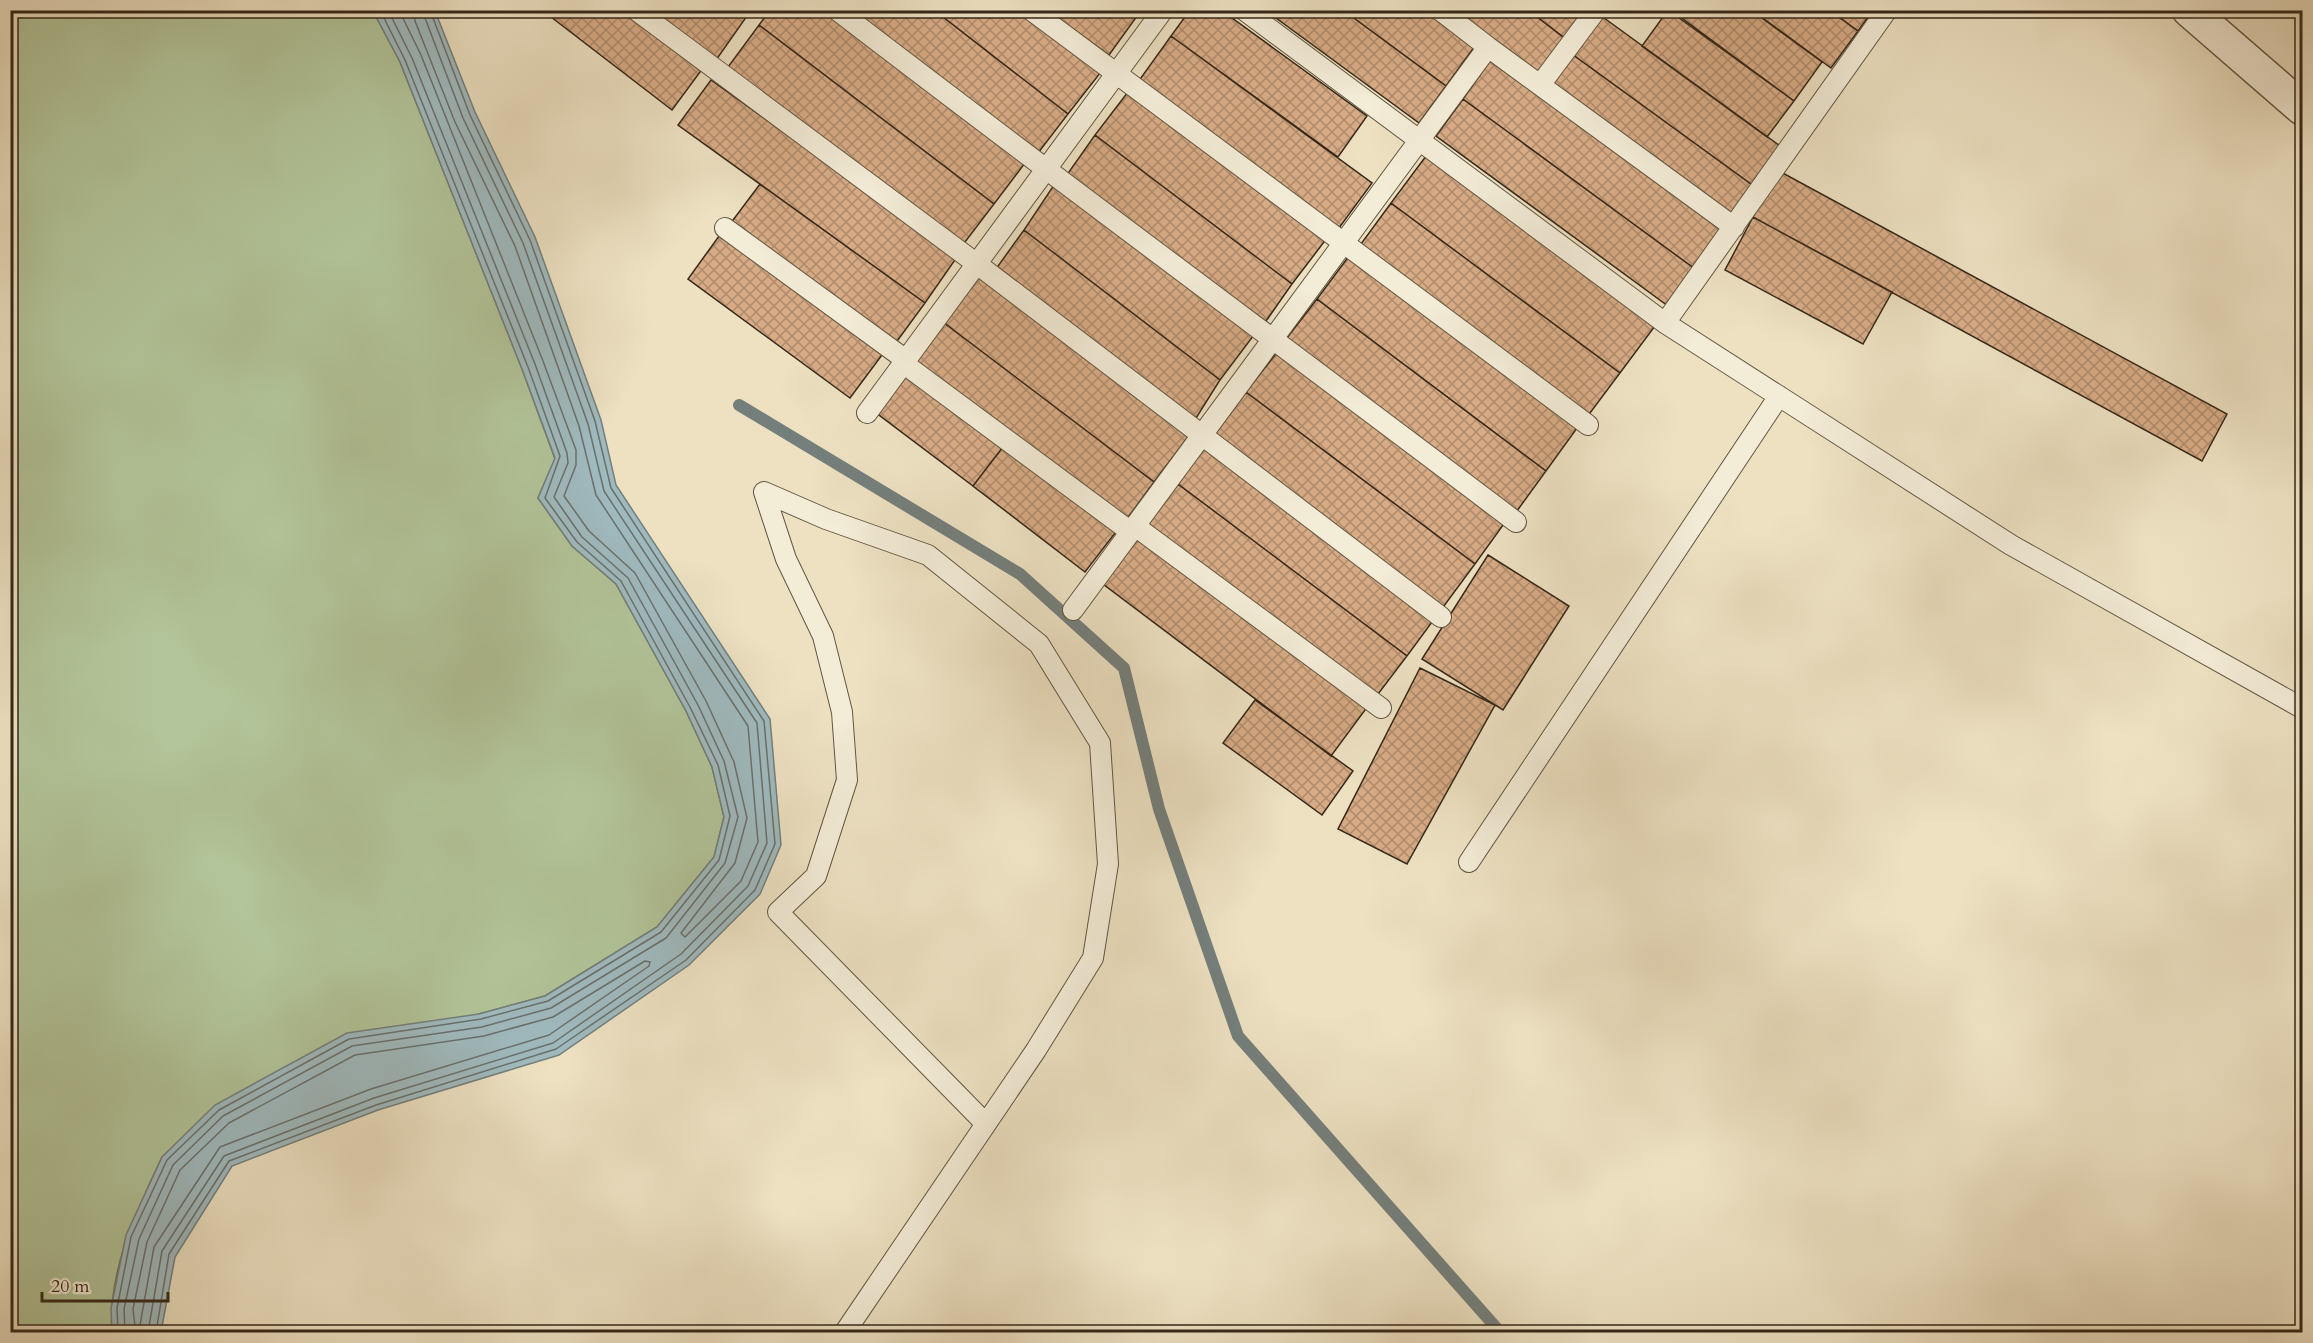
<svg xmlns="http://www.w3.org/2000/svg" width="2313" height="1343" viewBox="0 0 2313 1343" font-family="Cardo,serif">
<style>
.grass{fill:#b2c499;stroke:#737658;stroke-width:1.5}
.water{fill:#9fbabf;stroke:#747f7c;stroke-width:1.5}
.lines{fill:none;stroke-linecap:round;stroke-linejoin:round}
.shore{stroke:#6a706c;stroke-width:1.5}
.stream{stroke:#747f7c;stroke-width:12}
.building{fill:url(#building-cross-hatch);stroke:#342718;stroke-width:1.5}
.lane-casing{stroke:#625642;stroke-width:22}
.street-casing{stroke:#625642;stroke-width:36}
.lane{stroke:#f3ecd7;stroke-width:20}
.street{stroke:#f3ecd7;stroke-width:33}
</style>
<defs>
<pattern id="building-cross-hatch" width="8" height="8" patternUnits="userSpaceOnUse" patternTransform="scale(1.5)"><rect width="8" height="8" fill="#d7ab85"/><path d="M0 0l8 8M0 8l8-8" fill="none" stroke="#af8b6c"/></pattern>
</defs>
<rect width="100%" height="100%" fill="#ede1c2"/>
<filter id="stains"><feTurbulence type="fractalNoise" baseFrequency=".00333" numOctaves="4"/><feColorMatrix values="0 0 0 0 .2 0 0 0 0 .09 0 0 0 0 .02 0 0 0 .5 -.17"/></filter>
<radialGradient id="worn" r=".72"><stop offset=".6" stop-color="#630" stop-opacity="0"/><stop offset="1" stop-color="#630" stop-opacity=".3"/></radialGradient>
<path class="grass" d="M10,11H373L400,62L522,369L555,459L538,498L572,546L616,584L686,711L712,767L724,817L714,857L657,927L545,996L479,1014L162,1157C136,1213 108,1269 112,1332H11Z"/>
<path class="water" d="M373,11H435L475,112L535,237L601,420L616,485L770,719L781,845L760,894L689,965L559,1055L378,1110L232,1166L175,1257L161,1332H112L111,1308L126,1235L162,1157L215,1105L347,1033L479,1014L545,996L657,927L714,857L724,817L712,767L686,711L616,584L572,546L538,498L555,458L522,369L400,62Z"/>
<g class="lines">
<path class="shore" d="M399,10L421,55L543,361L576,450V465L564,496L589,531L635,573L706,701L734,762L747,818L735,863L681,933L685,937L741,881L758,842L748,726L596,495L579,426L515,246L455,122L415,21L413,10
M645,961L650,962L649,966L549,1035L371,1089L220,1147L154,1247L140,1325L135,1326L133,1309L147,1242L180,1170L229,1123L355,1055L484,1036L553,1017Z
M118,1332L117,1308L131,1237L167,1160L219,1110L349,1039L481,1019L548,1001L661,932L719,860L730,816L718,765L691,709L621,581L577,542L545,498L560,456L528,367L405,60L380,10
M125,1332L124,1309L139,1239L173,1165L223,1116L352,1046L482,1027L551,1008L666,938L725,863L738,817L724,761L698,705L628,578L582,537L554,497L568,463L567,453L535,364L412,58L388,10
M148,1332L162,1251L224,1156L374,1098L553,1043L681,954L748,886L767,843L757,723L604,491L588,424L523,243L463,118L422,10
M156,1332L169,1254L229,1161L376,1105L556,1049L686,960L755,890L775,844L764,721L611,488L595,421L530,240L470,115L430,10"/>
<path class="stream" d="M739,405L1020,574L1124,668L1159,809L1238,1036L1500,1332"/>
</g>
<path class="building" d="M542,10H628L703,68L672,110Z
M641,10H740L747,16L714,63Z
M770,10H823L1025,163L994,204L759,25Z
M845,10H934L1068,114L1035,157Z
M934,10H1021L1101,72L1068,114Z
M1047,10H1139L1140,12L1109,55Z
M1190,10H1221L1367,116L1338,157L1171,36Z
M1265,10H1343L1446,86L1419,123Z
M1343,10H1426L1475,46L1446,86Z
M1452,10H1528L1567,40L1539,76Z
M1528,10H1589L1567,40Z
M1668,10L1794,101L1767,137L1642,46Z
M1671,10H1751L1822,62L1794,101Z
M1752,10H1829L1858,31L1831,68Z
M1829,10H1873L1858,31Z
M1600,15L1783,148L1755,187L1572,54Z
M759,25L994,204L962,246L728,67Z
M1171,36L1372,183L1339,228L1138,82Z
M1572,54L1755,187L1730,222L1546,88Z
M1494,55L1727,225L1695,269L1463,99Z
M711,80L957,257L925,303L678,125Z
M1131,88L1327,238L1292,284L1095,135Z
M1463,99L1695,269L1668,306L1436,136Z
M1095,135L1292,284L1264,324L1064,179Z
M1426,156L1655,326L1620,373L1391,203Z
M1779,171L2227,414L2202,461L1753,217Z
M760,184L925,303L895,344L730,224Z
M1054,185L1257,331L1220,380L1024,230Z
M1391,203L1620,373L1587,417L1358,248Z
M1753,217L1892,292L1863,344L1725,270Z
M1024,230L1220,380L1193,423L993,273Z
M722,232L885,351L850,398L688,279Z
M1352,252L1580,424L1546,471L1317,299Z
M980,274L1191,433L1154,482L943,322Z
M1317,299L1546,471L1514,515L1283,343Z
M943,322L1154,482L1124,523L912,366Z
M1278,351L1506,521L1475,564L1246,392Z
M908,369L1006,443L973,486L875,412Z
M1246,392L1475,564L1441,610L1213,437Z
M1006,443L1119,528L1085,572L973,486Z
M1207,443L1435,618L1407,656L1178,484Z
M1178,484L1407,656L1375,698L1145,528Z
M1140,536L1368,706L1331,756L1103,584Z
M1488,555L1569,606L1503,710L1422,659Z
M1420,668L1495,705L1407,864L1338,829Z
M1255,700L1353,771L1322,815L1223,743Z"/>
<g class="lines">
<g class="lane-casing">
<path id="lane" d="M636,10L977,264L1441,617
M837,10C1062,183 1290,351 1516,522
M1031,10L1588,425
M1244,10L1665,323L2011,545L2302,708
M1488,47L1734,227
M1540,85L1596,10
M725,228L906,360
M1665,323L1887,10
M903,363L1131,532
M867,413L1163,10
M1135,526L1381,708
M1073,610L1488,47L1440,10
M1469,862L1779,396
M845,1332L1036,1050L1093,958L1108,864L1100,743L1039,644L928,555L826,519L764,492L786,559L823,636L842,712L847,780L816,876L778,912L986,1124"/>
</g>
<g class="street-casing">
<path id="street" d="M2189,10L2302,108"/>
</g>
<use href="#lane" class="lane"/>
<use href="#street" class="street"/>
</g>
<rect width="2313" height="1343" fill="none" stroke="#ede1c2" stroke-width="36"/>
<rect x="12" y="12" width="2289" height="1319" fill="none" stroke="#342718" stroke-width="3"/>
<rect x="18" y="18" width="2277" height="1307" fill="none" stroke="#342718" stroke-width="1.5"/>
<path d="M42 1292v9h126v-9" fill="none" stroke="#342718" stroke-width="3"/>
<text x="51" y="1292" font-size="18" fill="#342718" stroke="#f3ecd7" stroke-width="4.5" paint-order="stroke">20 m</text>
<rect width="100%" height="100%" filter="url(#stains)"/>
<rect width="100%" height="100%" fill="url(#worn)"/>
</svg>
